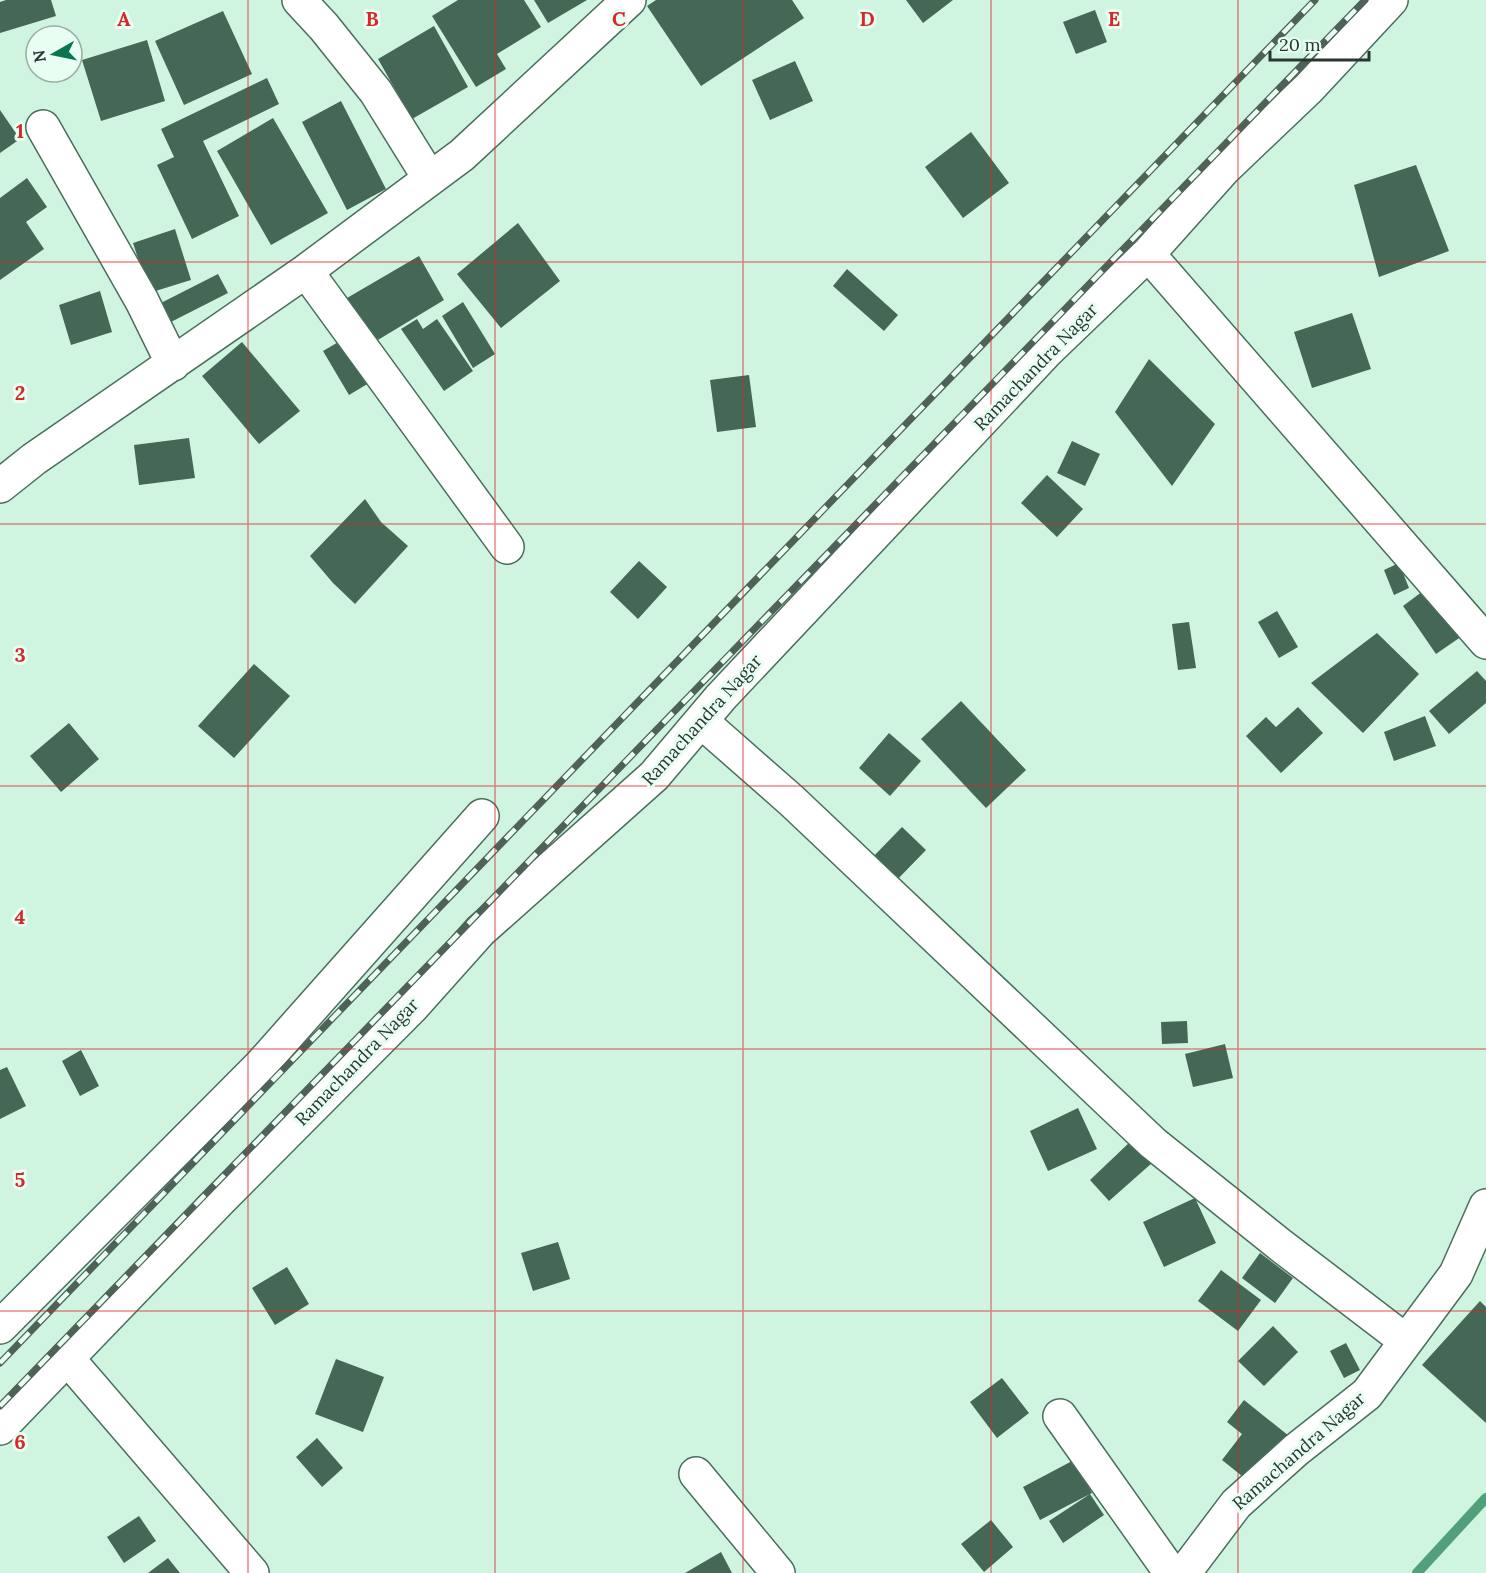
<svg xmlns="http://www.w3.org/2000/svg" width="1486" height="1573" viewBox="0 0 1486 1573" font-family="Lora,serif">
<style>
.lines{fill:none;stroke-linecap:round;stroke-linejoin:round}
.stream{stroke:#51a07b;stroke-width:10}
.building{fill:#456756}
.minor-casing{stroke:#4b6d5c;stroke-width:36}
.minor{stroke:#fff;stroke-width:33}
.rail-casing{stroke:#4f6258;stroke-width:7}
.rail{stroke:#e8fef2;stroke-width:4.5;stroke-dasharray:14;stroke-linecap:butt}
.grid{fill:none;stroke:#d62828;stroke-width:1.5;stroke-opacity:0.55}
.labels{text-anchor:middle;stroke-width:6;stroke-linejoin:round;paint-order:stroke}
.street-label{font-size:18px;fill:#293730;stroke:#e8fef2}
.grid-label{font-size:20px;text-anchor:middle;font-weight:bold;fill:#d62828;stroke:#e8fef2;stroke-width:6;stroke-linejoin:round;paint-order:stroke}
</style>
<rect width="100%" height="100%" fill="#cff5e1"/>
<g class="lines">
<path class="stream" d="M1417,1573L1486,1498"/>
</g>
<path class="building" d="M6,0H51L56,16L0,33V2Z
M458,0H524L541,27L497,54L506,69L476,87L432,16Z
M534,0H587L548,23Z
M656,0H792L804,18L701,86L647,6Z
M906,0H953L923,23Z
M1095,10L1107,42L1076,54L1063,22Z
M223,11L252,74L184,105L155,41Z
M434,26L468,87L412,119L378,59Z
M147,40L165,101L101,121L82,60Z
M795,61L813,101L770,120L752,80Z
M267,78L279,104L203,141L239,216L192,239L157,165L174,157L161,129Z
M341,101L386,189L347,210L302,122Z
M0,110L20,139L0,153Z
M273,118L328,213L271,245L217,151Z
M971,132L1009,183L963,218L925,167Z
M1416,165L1449,251L1379,277L1354,185Z
M27,178L47,207L26,222L44,249L0,280V198Z
M518,223L560,281L501,328L457,274Z
M175,229L191,280L149,293L133,243Z
M419,256L444,300L363,349L379,377L349,395L323,351L364,327L347,298Z
M847,269L898,315L884,331L833,286Z
M218,274L228,293L163,326L153,307Z
M100,291L112,332L71,345L59,305Z
M463,302L495,354L473,368L442,316Z
M1352,313L1371,369L1312,388L1294,332Z
M417,319L423,329L437,319L473,371L444,391L401,329Z
M242,342L300,411L259,444L202,376Z
M1149,359L1215,424L1172,486L1115,412Z
M749,375L756,427L717,432L710,380Z
M189,438L195,478L139,485L134,445Z
M1072,441L1100,454L1085,486L1057,473Z
M1047,475L1083,509L1057,537L1021,503Z
M365,499L381,522L408,546L355,604L333,583L310,556Z
M639,561L667,587L638,619L610,592Z
M1399,563L1409,588L1394,595L1384,570Z
M1431,585L1465,634L1436,654L1403,606Z
M1277,611L1298,647L1279,658L1258,622Z
M1189,622L1196,668L1178,670L1172,624Z
M1377,633L1419,674L1363,733L1311,683Z
M254,664L290,696L234,758L198,726Z
M1477,671L1486,681V703L1449,734L1429,711Z
M961,701L1026,770L986,808L921,739Z
M1298,707L1323,733L1281,773L1246,736L1266,717L1276,727Z
M1425,716L1436,746L1394,761L1384,732Z
M69,723L99,759L61,792L30,756Z
M889,733L921,761L890,796L859,768Z
M902,827L926,850L893,884L870,860Z
M1187,1021L1188,1043L1162,1044L1161,1022Z
M1225,1044L1233,1078L1193,1087L1185,1054Z
M81,1050L99,1086L80,1096L62,1061Z
M7,1067L26,1106L0,1119V1070Z
M1078,1108L1097,1149L1048,1171L1030,1131Z
M1131,1141L1152,1163L1109,1201L1090,1180Z
M1195,1198L1216,1243L1164,1267L1143,1222Z
M558,1242L570,1279L533,1291L521,1253Z
M1260,1253L1293,1278L1275,1303L1242,1278Z
M287,1267L309,1304L275,1325L252,1288Z
M1221,1270L1261,1300L1238,1331L1198,1301Z
M1480,1301L1486,1307V1423L1422,1365Z
M1273,1326L1298,1352L1264,1386L1238,1361Z
M1346,1343L1360,1370L1344,1378L1330,1351Z
M336,1359L384,1377L363,1432L315,1414Z
M1002,1378L1029,1413L997,1438L970,1402Z
M1244,1400L1289,1436L1252,1484L1222,1460L1242,1434L1227,1422Z
M317,1438L343,1468L322,1487L296,1457Z
M1074,1460L1092,1493L1090,1494L1104,1515L1063,1543L1049,1521L1090,1494L1040,1520L1023,1487Z
M139,1516L156,1541L124,1563L107,1537Z
M991,1520L1013,1547L984,1572L961,1544Z
M721,1552L732,1573H685Z
M168,1558L180,1573H148Z"/>
<g class="lines">
<g class="minor-casing">
<path id="minor" d="M299,0L324,27L376,92L430,179
M43,127L142,301L173,364
M1148,254L1486,642
M306,271L507,547
M0,486L34,459L306,271L462,155L629,0
M701,721L792,801L1153,1143L1279,1244L1406,1341
M0,1327L260,1066L482,816
M67,1358L252,1573
M1060,1416L1171,1573
M0,1428L220,1200L413,1006L480,931L654,776L721,697L1048,350L1148,254L1224,169L1309,88L1391,0
M696,1474L778,1573
M1184,1573L1236,1504L1296,1450L1367,1394L1456,1274L1486,1206"/>
</g>
<use href="#minor" class="minor"/>
<g class="rail-casing">
<path id="rail" d="M0,1363L1315,0
M0,1406L1365,0"/>
</g>
<use href="#rail" class="rail"/>
</g>
<path class="grid" d="M248,0V1573M495,0V1573M743,0V1573M991,0V1573M1238,0V1573M0,262H1486M0,524H1486M0,786H1486M0,1049H1486M0,1311H1486"/>
<g class="labels">
<g class="street-label">
<text transform="translate(1036 367) rotate(-46)" y="6">Ramachandra Nagar</text>
<text transform="translate(702 720) rotate(-48)" y="6">Ramachandra Nagar</text>
<text transform="translate(357 1062) rotate(-46)" y="6">Ramachandra Nagar</text>
<text transform="translate(1299 1451) rotate(-41)" y="6">Ramachandra Nagar</text>
</g>
</g>
<g class="grid-label">
<text x="124" y="26">A</text>
<text x="372" y="26">B</text>
<text x="619" y="26">C</text>
<text x="867" y="26">D</text>
<text x="1114" y="26">E</text>
<text x="20" y="138">1</text>
<text x="20" y="400">2</text>
<text x="20" y="662">3</text>
<text x="20" y="924">4</text>
<text x="20" y="1187">5</text>
<text x="20" y="1449">6</text>
</g>
<g transform="translate(54 54) rotate(261)"><circle r="28" fill="#e8fef2" stroke="#9caea4" stroke-width="1.5"/>
<path d="M0-4.5L10 22L0 15L-10 22Z" fill="#097650"/>
<text y="-9" font-size="16" font-weight="bold" text-anchor="middle" fill="#293730">N</text>
</g>
<path d="M1270 51v9h99v-9" fill="none" stroke="#293730" stroke-width="3"/>
<text x="1279" y="51" font-size="18" fill="#293730" stroke="#e8fef2" stroke-width="4.5" paint-order="stroke">20 m</text>
</svg>
